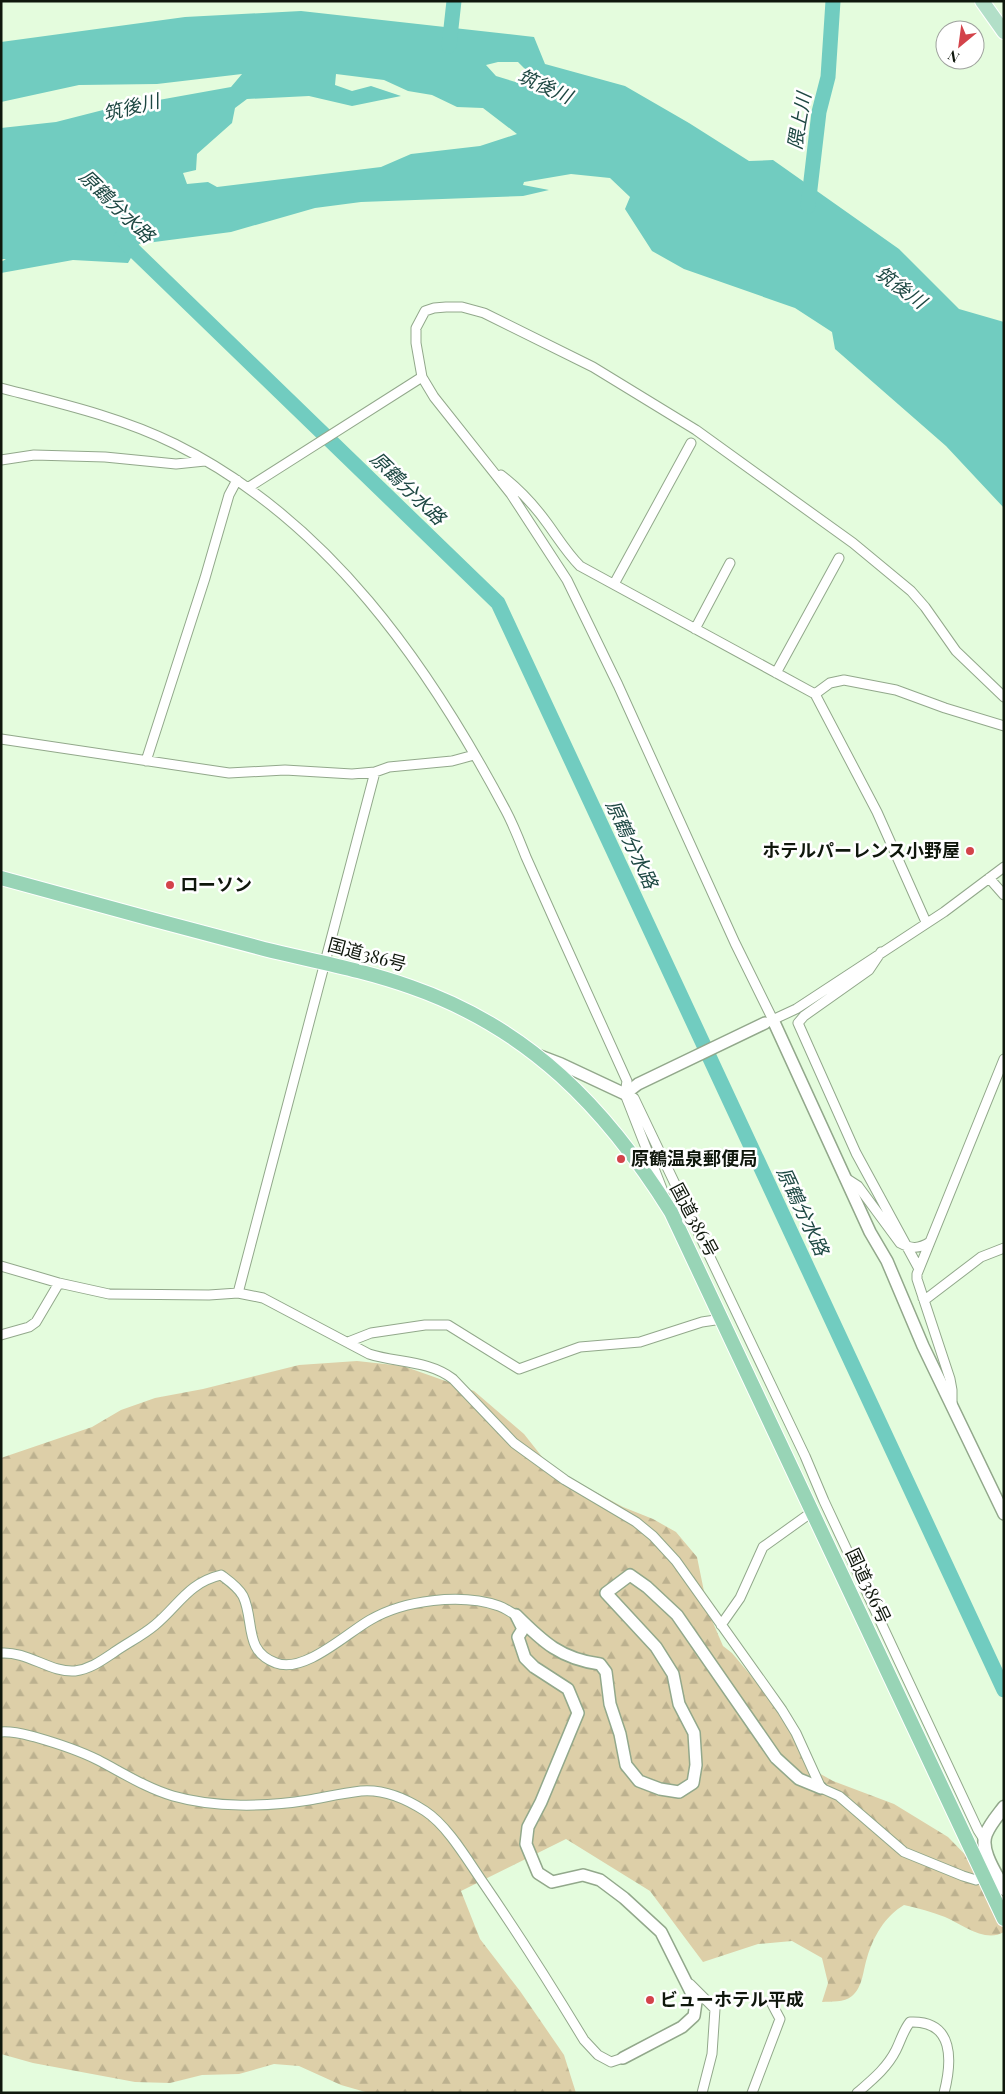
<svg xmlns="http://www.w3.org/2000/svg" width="1005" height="2094" viewBox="0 0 1005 2094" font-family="'Playfair Display','Noto Sans JP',serif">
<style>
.forest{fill:url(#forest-firs)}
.water{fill:#71ccc0;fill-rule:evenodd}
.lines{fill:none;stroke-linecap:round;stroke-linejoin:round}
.river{stroke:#71ccc0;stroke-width:15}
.minor-casing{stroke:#92a88b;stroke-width:11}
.tertiary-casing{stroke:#92a88b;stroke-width:14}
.secondary-casing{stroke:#92a88b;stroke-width:15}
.primary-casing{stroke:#fff;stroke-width:16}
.trunk-casing{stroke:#fff;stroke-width:16}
.minor{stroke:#fff;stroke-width:9}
.tertiary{stroke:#fff;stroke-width:11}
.secondary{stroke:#fff;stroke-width:12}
.primary{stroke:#b2dfc8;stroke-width:14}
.trunk{stroke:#98d4b6;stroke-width:14}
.poi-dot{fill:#d3434a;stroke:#fff;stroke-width:2}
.labels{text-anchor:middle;stroke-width:5;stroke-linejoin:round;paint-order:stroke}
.poi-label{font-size:18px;font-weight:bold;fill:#0f170c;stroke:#fff;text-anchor:start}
.street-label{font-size:18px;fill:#0f170c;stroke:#fff}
.water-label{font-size:19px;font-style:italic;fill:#1e4843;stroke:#fff}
</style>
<defs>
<pattern id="forest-firs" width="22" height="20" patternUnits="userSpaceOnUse" patternTransform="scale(1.25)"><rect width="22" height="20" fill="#ddcfa8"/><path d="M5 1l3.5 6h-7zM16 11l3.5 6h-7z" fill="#bcb18f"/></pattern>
</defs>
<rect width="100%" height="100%" fill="#e4fcdd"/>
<path class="forest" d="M357,1361L403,1366L474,1391L524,1434L543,1458L566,1476L623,1507L653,1519L676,1532L697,1557L708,1611L723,1646L732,1653L763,1690L817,1772L833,1781L894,1804L948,1837L981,1871L1004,1910V1932C985,1943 963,1925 945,1917C932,1912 918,1908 904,1905C885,1916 873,1937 867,1958C863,1970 863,1987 852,1996C844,2003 831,2001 822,2002L828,1983L822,1958L792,1941L758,1944L703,1962L650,1891L566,1839L461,1891L480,1939L520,1991L564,2055L576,2093H369L341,2085L299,2066L274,2064L239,2074L202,2075L170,2083L135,2082L33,2063L1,2054V1458L92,1427L121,1410L155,1398L203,1389L299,1365Z"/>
<path class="water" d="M301,11L534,37L545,64L625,86L689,123L749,161L773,160L899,249L959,309L1004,322V508L946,446L835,349L832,332L795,308L684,269L652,251L625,209L630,197L610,178L571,174L524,182L523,185L549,190L523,196L361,202L315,208L231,232L139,244L128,263L73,260L1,273V262L6,259H1V128L56,122L103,110L231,87L242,74L157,84L79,85L1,102V42L185,17ZM498,62H518L524,68L543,80L542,90L496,76L486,65ZM336,74L384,80L408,91L432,95L457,107L483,108L517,134L480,146L411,154L381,167L217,187L208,182L187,184L183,173L196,170L197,154L232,123L235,108L247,99L309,96L352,106L401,96L371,86L352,91L335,85Z"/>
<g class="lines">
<path class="river" d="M449,46L454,1
M808,206L819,112L828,77L833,1
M121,238L498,603L1004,1690"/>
<g class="minor-casing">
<path id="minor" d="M1,388C59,403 121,417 175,444C328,520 428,664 506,811C514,826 520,842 526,857C536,879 546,902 556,924C580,977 604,1029 627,1081L625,1094L664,1194
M1,460L34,455L105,457L176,464L205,461
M501,475C519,489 534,505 547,523C558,538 567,553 580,566L815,694L877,812L926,922
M249,487L422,377
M614,584L691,443
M695,629L730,563
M776,673L839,558
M815,694L830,683L844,680L896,690L945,708L1004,726
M1,739L229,773L285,770L352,774L375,772L389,767L452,761L474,755
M146,761L205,578L229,495L237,480
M989,878L1004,895
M881,952L869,970L804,1016L798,1023L856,1153L918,1267
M773,1020L735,943L618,685L567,580L511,494L434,397L422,377L416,343V328L425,311L434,308L446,307H462L484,313L593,367L696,430L853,543L911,591L925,607L956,651L1004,697
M768,1022L796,1009L944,912L1004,867
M625,1094L634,1098L805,1456L824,1501L978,1830L985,1841
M844,1177L858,1186L900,1243C911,1249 919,1249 930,1242
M1,1266L59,1283L109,1294L209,1295L238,1293L263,1298L369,1354C397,1363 428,1360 453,1379L514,1443L565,1480L636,1522L653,1536L676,1561L782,1710L796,1733L821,1788L839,1796L904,1852L963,1876L976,1880L985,1877
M238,1293L375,772
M923,1298L926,1299L981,1257L1004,1248
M1,1335L29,1327L36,1322L59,1283
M348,1342L371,1333L425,1325H448L519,1369L580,1347L640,1342L702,1322L722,1319
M952,1403V1390L950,1379L917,1279V1274L1004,1059
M721,1625L740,1598L763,1547L812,1512
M1,1653C27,1651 51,1673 75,1671C90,1669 101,1661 113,1653C127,1643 142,1636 155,1625C179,1605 188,1583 221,1575C229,1581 238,1587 243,1596C255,1621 243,1651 276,1663C304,1674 347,1633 370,1620C404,1600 461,1593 499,1606C505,1608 510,1612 516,1615
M1,1732C13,1731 23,1734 35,1737C56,1743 78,1750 98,1760C123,1773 146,1788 173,1796C215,1808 266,1807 309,1800C326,1797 343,1793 361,1791C384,1789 405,1798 425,1811C448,1826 468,1861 484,1884C519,1935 552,1987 584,2040L598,2055L611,2062L623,2058
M690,1984L715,2009L712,2054L702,2093
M752,2093L780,2019L772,2004
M857,2093C872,2080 887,2068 896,2050C901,2040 903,2031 910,2022C955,2020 952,2062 944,2093"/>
</g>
<g class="tertiary-casing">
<path id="tertiary" d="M773,1020L870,1232L887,1261L923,1346L1004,1514
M540,1056L561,1064L625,1094L638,1084L765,1023
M623,2058L682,2027L694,2016L696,2002L661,1932L624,1898L600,1880L583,1875L552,1882L538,1873L526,1844L528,1827L541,1802L578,1713L568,1689L534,1667L525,1658L518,1637L523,1629L516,1615C543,1642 561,1659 600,1664L606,1672L610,1704L620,1734L626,1765L639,1781L660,1789L679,1792L693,1783L696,1765L694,1733L679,1704L673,1674L656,1647L606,1593L630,1575L647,1587L677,1615L776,1758L799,1779L821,1788"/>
</g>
<g class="secondary-casing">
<path id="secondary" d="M1004,1807C998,1815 990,1824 986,1834C979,1850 997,1875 1004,1889"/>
</g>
<g class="primary-casing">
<path id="primary" d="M982,1L1004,32"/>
</g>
<g class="trunk-casing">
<path id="trunk" d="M1,878C89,902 176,926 264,949C313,961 364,970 411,987C529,1028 606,1108 671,1212L1004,1919"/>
</g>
<use href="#minor" class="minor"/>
<use href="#tertiary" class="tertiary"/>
<use href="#secondary" class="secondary"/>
<use href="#primary" class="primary"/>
<use href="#trunk" class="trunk"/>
</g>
<g class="poi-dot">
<circle cx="970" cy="851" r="5"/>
<circle cx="170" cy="885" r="5"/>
<circle cx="621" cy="1159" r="5"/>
<circle cx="650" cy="2000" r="5"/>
</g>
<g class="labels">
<g class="poi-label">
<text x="960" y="857" text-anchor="end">ホテルパーレンス小野屋</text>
<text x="180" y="891">ローソン</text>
<text x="631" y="1165">原鶴温泉郵便局</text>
<text x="660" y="2006">ビューホテル平成</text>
</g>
<g class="street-label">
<text transform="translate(367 955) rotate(15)" y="6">国道386号</text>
<text transform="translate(694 1220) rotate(62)" y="6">国道386号</text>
<text transform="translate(868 1586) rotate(65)" y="6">国道386号</text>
</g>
<g class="water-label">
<text transform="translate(545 86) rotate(24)" y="7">筑後川</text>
<text transform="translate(131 107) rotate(-14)" y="7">筑後川</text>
<text transform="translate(799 121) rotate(-80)" y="7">隈上川</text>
<text transform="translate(117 206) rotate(44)" y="7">原鶴分水路</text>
<text transform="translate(901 287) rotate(36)" y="7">筑後川</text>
<text transform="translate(408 488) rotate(44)" y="7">原鶴分水路</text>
<text transform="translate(632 844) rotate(65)" y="7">原鶴分水路</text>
<text transform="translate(803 1211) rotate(65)" y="7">原鶴分水路</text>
</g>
</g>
<rect width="1005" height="2094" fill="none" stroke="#0f170c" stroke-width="5"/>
<g transform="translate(960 45) rotate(209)"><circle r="24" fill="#ffffff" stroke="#9fa29e"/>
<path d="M0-4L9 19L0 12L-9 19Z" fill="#d3434a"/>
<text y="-8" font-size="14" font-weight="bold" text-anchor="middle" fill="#0f170c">N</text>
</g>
</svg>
